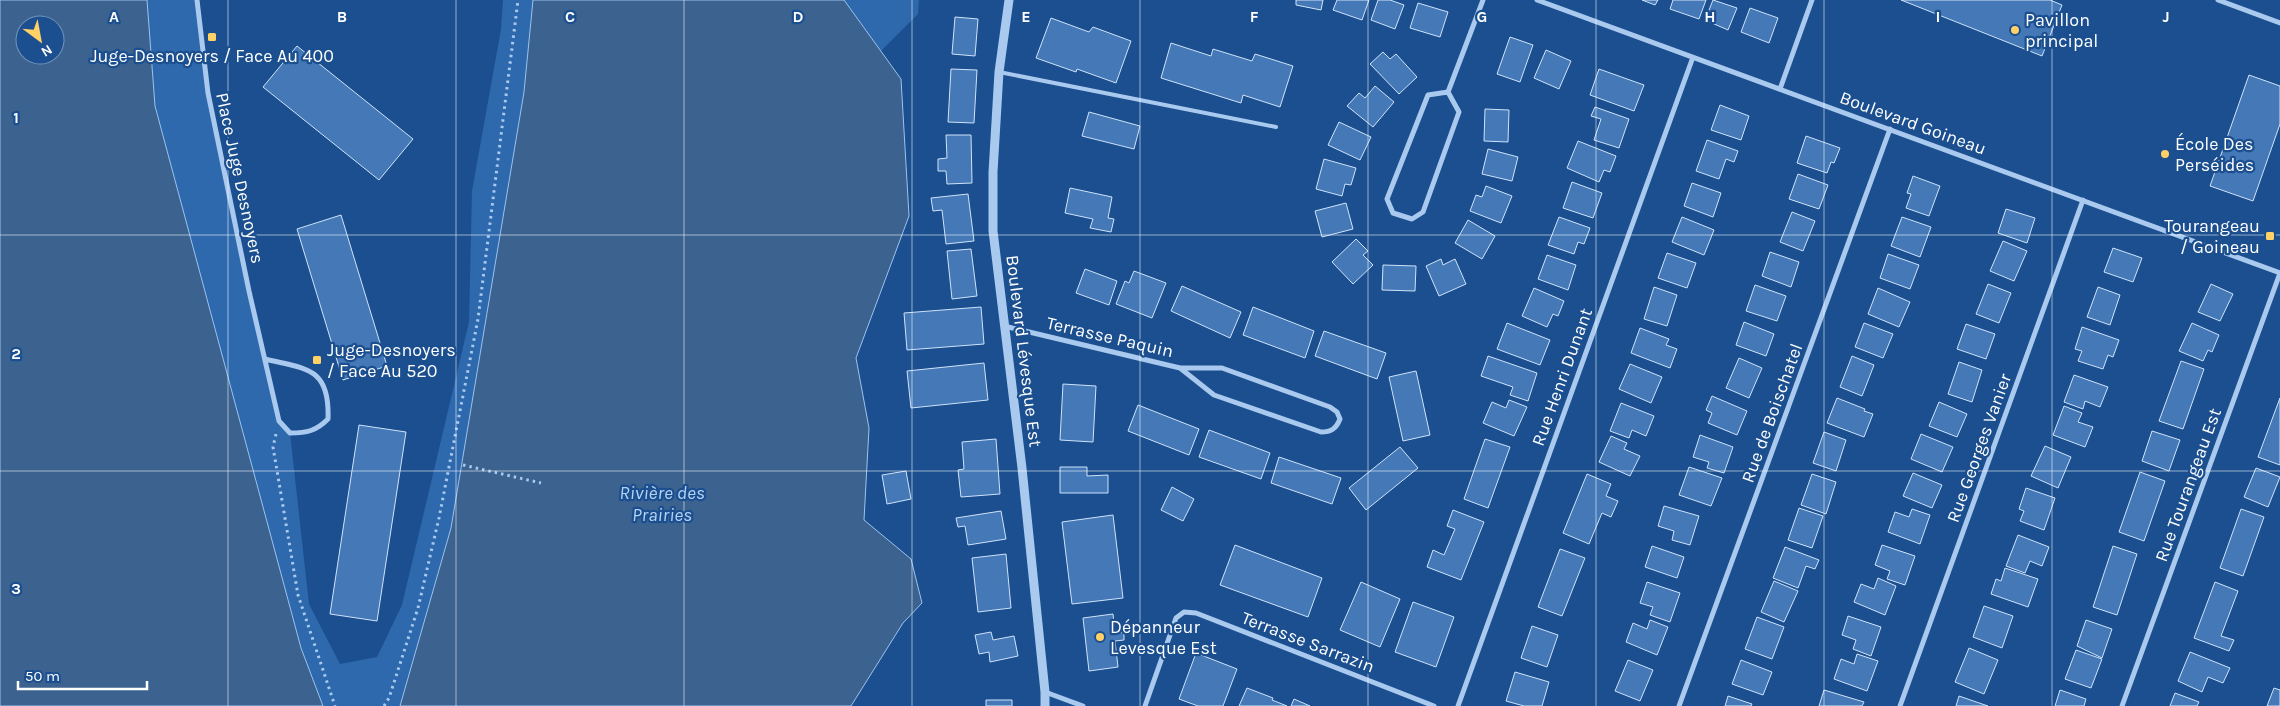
<svg xmlns="http://www.w3.org/2000/svg" width="2280" height="706" viewBox="0 0 2280 706" font-family="Karla,sans-serif">
<style>
.green{fill:#2e69ad}
.water{fill:#3c6290;stroke:#9cc4f0;fill-rule:evenodd}
.building{fill:#4478b7;stroke:#cfe3fa}
.lines{fill:none;stroke-linecap:round;stroke-linejoin:round}
.path{stroke:#a9c9ee;stroke-width:3;stroke-dasharray:2.5 4;stroke-linecap:butt}
.service{stroke:#a9c9ee;stroke-width:4}
.minor{stroke:#a9c9ee;stroke-width:5}
.tertiary{stroke:#a9c9ee;stroke-width:9}
.grid{fill:none;stroke:#fff;stroke-width:1;stroke-opacity:0.55}
.poi-dot{fill:#ffd166;stroke:#1b4f8f;stroke-width:2}
.labels{text-anchor:middle;stroke-width:4.5;stroke-linejoin:round;paint-order:stroke}
.poi-label{font-size:18px;fill:#fff;stroke:#1b4f8f;text-anchor:start}
.street-label{font-size:18px;fill:#fff;stroke:#1b4f8f}
.water-label{font-size:19px;font-style:italic;fill:#b5d3f5;stroke:#1b4f8f}
.grid-label{font-size:16px;text-anchor:middle;font-weight:bold;fill:#fff;stroke:#1b4f8f;stroke-width:4.5;stroke-linejoin:round;paint-order:stroke}
</style>
<rect width="100%" height="100%" fill="#1b4f8f"/>
<path class="green" d="M147,0H197L208,93L279,421L290,433L309,604L340,664L377,657L402,605L469,322L472,191L501,29L503,0H533L524,92L451,528L400,706H323L301,648L155,106Z
M844,0H919L918,14L881,51Z"/>
<path class="water" d="M0,0H147L155,106L301,648L323,706H0ZM25,25H55V55H25Z
M533,0H844L901,79L909,216L856,358L869,428L864,520L911,559L922,603L903,623L851,706H400L451,528L524,92Z"/>
<path class="building" d="M1296,0H1323L1321,10L1296,5Z
M1337,0H1369L1362,20L1333,10Z
M1378,0H1390L1404,5L1395,29L1371,20Z
M1642,0H1658L1655,5Z
M1673,0H1706L1699,19L1670,9Z
M1713,0L1737,8L1728,30L1705,20Z
M1901,0H2050L2062,5L2042,56Z
M1418,3L1448,12L1440,37L1410,28Z
M1750,8L1778,18L1769,43L1741,32Z
M955,17L978,19L975,56L952,54Z
M1051,18L1089,32L1093,27L1131,41L1116,83L1077,69L1076,72L1036,58Z
M1510,37L1533,45L1520,82L1497,74Z
M1171,43L1211,56L1213,49L1252,61L1255,54L1293,66L1280,107L1243,95L1241,103L1161,78Z
M297,46L413,139L379,180L263,87Z
M1546,50L1571,61L1559,89L1534,78Z
M1383,52L1390,59L1396,54L1417,77L1399,94L1370,64Z
M951,69L977,70L974,123L948,122Z
M1599,69L1644,85L1634,111L1590,95Z
M2249,75L2280,86V124L2253,201L2210,186Z
M1375,86L1394,102L1373,127L1347,106L1359,93L1365,98Z
M1720,105L1749,116L1741,140L1711,130Z
M1595,107L1629,119L1619,148L1594,140L1601,119L1591,116Z
M1485,109L1509,110L1508,142L1484,141Z
M1089,112L1140,126L1134,149L1082,136Z
M1339,122L1371,137L1360,160L1328,145Z
M946,135H971L972,183L947,184L946,171H938V159L947,158Z
M1806,136L1840,148L1834,163L1831,162L1827,173L1797,163Z
M1707,140L1738,151L1734,162L1726,159L1719,179L1696,171Z
M1578,141L1616,156L1610,172L1604,170L1599,182L1567,168Z
M1488,149L1518,157L1512,181L1482,174Z
M1324,159L1356,168L1351,185L1345,184L1342,196L1316,189Z
M1798,174L1828,185L1819,209L1789,199Z
M1913,176L1940,186L1929,216L1906,208L1911,194L1907,193Z
M1572,182L1602,193L1593,218L1563,208Z
M1692,183L1721,193L1713,217L1684,206Z
M1486,186L1512,196L1501,223L1470,211L1476,195L1482,197Z
M1070,188L1112,197L1108,218L1114,219L1111,232L1090,228L1093,219L1065,213Z
M968,194L974,241L946,244L942,210L933,211L931,198Z
M1346,203L1353,229L1322,237L1315,211Z
M2006,209L2035,218L2027,243L1998,233Z
M1792,212L1815,221L1803,251L1780,242Z
M341,215L387,366L343,380L297,229Z
M1559,217L1590,228L1584,244L1578,242L1574,254L1548,245Z
M1682,217L1714,230L1704,255L1672,242Z
M1902,217L1931,227L1920,257L1891,246Z
M1468,220L1495,236L1482,259L1455,243Z
M1356,239L1368,251L1363,255L1373,265L1353,284L1332,262Z
M2003,241L2027,251L2014,281L1990,271Z
M2113,248L2142,258L2133,282L2104,272Z
M971,249L977,296L952,299L947,251Z
M1770,252L1799,262L1791,287L1762,276Z
M1667,253L1696,263L1687,288L1658,278Z
M1888,254L1919,265L1910,289L1880,278Z
M1547,255L1576,265L1568,290L1538,279Z
M1441,259L1443,265L1455,259L1466,284L1439,296L1426,266Z
M1383,265L1416,266L1415,291L1382,290Z
M1085,269L1117,281L1109,305L1076,293Z
M1134,271L1166,283L1152,318L1116,304L1125,281L1129,283Z
M1988,284L2011,293L1999,323L1976,314Z
M2211,284L2233,294L2220,321L2198,312Z
M1755,285L1786,296L1777,321L1746,311Z
M1182,286L1241,312L1230,338L1171,311Z
M1654,287L1677,295L1667,326L1644,319Z
M2098,287L2120,295L2110,325L2087,317Z
M1534,288L1564,301L1558,316L1553,314L1547,327L1522,316Z
M1878,288L1910,302L1899,327L1868,314Z
M981,307L984,344L907,350L904,313Z
M1253,307L1314,331L1305,358L1243,335Z
M1744,322L1774,334L1766,356L1736,345Z
M1507,323L1550,340L1540,365L1497,349Z
M1864,323L1893,334L1883,358L1855,347Z
M2192,323L2219,335L2212,352L2208,350L2203,361L2179,351Z
M1966,324L1995,334L1986,359L1957,349Z
M2082,327L2119,340L2113,357L2108,355L2103,369L2078,361L2082,351L2075,349Z
M1640,328L1669,339L1666,345L1677,349L1670,368L1631,353Z
M1324,331L1386,353L1377,379L1315,356Z
M1488,356L1537,373L1528,401L1510,395L1513,387L1481,376Z
M1852,356L1874,365L1862,396L1840,387Z
M1739,358L1762,368L1749,398L1726,388Z
M2181,361L2204,369L2183,429L2159,421Z
M1959,362L1982,370L1972,402L1948,394Z
M984,363L988,400L911,408L907,371Z
M1630,364L1662,377L1651,403L1619,389Z
M1416,371L1430,435L1403,441L1389,377Z
M2074,375L2108,387L2100,407L2085,401L2083,409L2064,402Z
M1063,384L1096,386L1093,442L1060,440Z
M1712,396L1747,411L1737,435L1708,423L1712,413L1706,410Z
M1837,398L1865,409L1864,411L1873,414L1864,437L1827,423Z
M2280,398V465L2258,457Z
M1509,400L1527,407L1514,436L1483,423L1492,402L1506,408Z
M1939,402L1967,414L1957,437L1929,426Z
M1621,403L1654,416L1646,436L1632,430L1629,438L1610,431Z
M1138,405L1199,429L1189,455L1128,431Z
M2064,406L2082,413L2078,422L2093,427L2085,447L2053,435Z
M359,425L406,432L377,621L330,614Z
M1209,430L1270,453L1261,479L1199,457Z
M2152,431L2180,440L2169,471L2142,461Z
M1824,432L1846,440L1836,471L1813,463Z
M1921,434L1953,447L1942,472L1911,459Z
M1700,435L1733,447L1724,473L1707,468L1709,462L1693,457Z
M1611,436L1627,443L1624,449L1640,456L1630,476L1599,462Z
M996,439L1000,494L961,497L958,470L964,469L962,442Z
M1485,439L1510,447L1488,508L1464,499Z
M2045,446L2071,457L2058,488L2031,476Z
M1400,447L1418,468L1366,510L1349,488Z
M1279,457L1341,478L1332,504L1271,483Z
M1060,467H1087V476L1108,475V493H1060Z
M1689,467L1722,478L1711,506L1679,495Z
M2256,468L2280,477L2268,507L2244,497Z
M906,471L911,499L887,504L882,475Z
M2140,472L2165,481L2144,541L2119,532Z
M1913,473L1942,485L1932,508L1903,496Z
M1587,474L1611,484L1606,496L1618,501L1611,517L1602,513L1589,544L1563,533Z
M1812,474L1836,482L1826,514L1801,505Z
M1172,487L1194,499L1183,521L1161,510Z
M2026,488L2055,498L2044,530L2020,521L2024,511L2019,509Z
M1664,506L1699,516L1690,545L1672,540L1674,531L1658,526Z
M1799,508L1823,516L1812,548L1788,540Z
M1912,509L1930,515L1920,544L1888,532L1895,512L1909,517Z
M2241,509L2264,517L2243,576L2220,568Z
M1453,510L1484,522L1461,580L1427,567L1433,550L1444,555L1455,529L1447,526Z
M1001,511L1006,539L968,545L965,526L958,527L956,518Z
M1113,515L1123,598L1072,604L1062,522Z
M2018,535L2049,547L2042,566L2030,561L2025,573L2006,566Z
M1235,545L1322,578L1308,617L1220,585Z
M1882,545L1915,556L1905,585L1887,579L1890,571L1875,565Z
M1652,546L1684,557L1677,578L1645,567Z
M2113,546L2137,554L2117,615L2093,607Z
M1785,547L1819,560L1815,569L1806,566L1798,588L1773,578Z
M1560,549L1585,558L1562,616L1538,607Z
M1006,554L1011,608L978,612L972,558Z
M2005,568L2038,579L2028,607L1991,594L1996,579L2001,581Z
M1878,578L1896,586L1885,615L1854,602L1861,584L1874,589Z
M1774,581L1798,591L1784,622L1761,612Z
M1361,582L1400,599L1380,647L1340,630Z
M1647,582L1680,593L1670,622L1650,615L1653,607L1640,603Z
M2215,582L2238,591L2221,636L2234,640L2229,651L2194,638Z
M1413,602L1454,617L1436,667L1395,652Z
M1984,606L2013,616L2002,648L1973,637Z
M1113,614L1115,633L1124,632V640L1115,641L1118,667L1089,671L1083,618Z
M1848,616L1881,627L1871,656L1853,649L1856,640L1842,635Z
M1757,617L1784,627L1772,659L1745,649Z
M1650,620L1668,627L1657,655L1626,642L1633,623L1647,629Z
M2086,620L2112,629L2102,658L2077,646Z
M1532,626L1558,635L1547,667L1521,658Z
M991,632L993,640L1014,636L1018,656L990,662L989,652L979,654L975,635Z
M1969,648L1998,660L1984,694L1955,682Z
M2076,650L2102,659L2091,688L2065,679Z
M2190,652L2230,668L2223,683L2208,677L2202,692L2178,681Z
M1196,653L1237,669L1223,706H1198L1179,699Z
M1857,654L1878,661L1867,691L1834,679L1841,659L1854,664Z
M1628,660L1653,670L1640,701L1615,691Z
M1741,660L1772,672L1763,695L1732,684Z
M1515,672L1549,682L1542,706H1524L1506,701Z
M1247,688L1273,698L1272,700L1287,706H1239Z
M2274,688L2280,690V706H2267Z
M1824,690L1864,702L1862,706H1819Z
M2060,690L2086,699L2084,706H2055Z
M2175,693L2199,702L2197,706H2170Z
M1728,696L1752,704L1751,706H1725Z
M1959,696L1988,706H1956Z
M1294,699L1310,706H1291Z
M986,700H1012V706H986Z"/>
<g class="lines">
<path class="path" d="M276,434L273,447L298,595L335,706
M463,465L541,483
M384,706L389,698L418,608L439,518L478,319L518,0"/>
<path class="service" d="M999,72L1276,127"/>
<path class="minor" d="M197,0L208,93L249,291L279,421L290,433C307,433 316,431 328,419C330,367 306,369 265,359
M1537,0L2280,273
M2218,0L2280,23
M1780,89L1812,0
M1448,92L1459,112L1423,212L1412,219L1393,213L1387,199L1428,95Z
M1448,92L1483,0
M1004,326L1180,368H1222L1330,407L1337,412L1340,419C1336,429 1331,432 1321,432L1214,395L1180,368
M1045,692L1083,706
M1145,706L1176,618L1184,612L1196,613L1434,706
M1458,706L1693,57
M1679,706L1890,129
M1900,706L2083,200
M2122,706L2280,273"/>
<path class="tertiary" d="M1009,0L999,72L993,172V231L1022,468L1045,692V706"/>
</g>
<path class="grid" d="M228,0V706M456,0V706M684,0V706M912,0V706M1140,0V706M1368,0V706M1596,0V706M1824,0V706M2052,0V706M0,235H2280M0,471H2280"/>
<g class="poi-dot">
<circle cx="2015" cy="30" r="5"/>
<rect x="207" y="32" width="10" height="10" rx="2.5"/>
<circle cx="2165" cy="154" r="5"/>
<rect x="2265" y="231" width="10" height="10" rx="2.5"/>
<rect x="312" y="355" width="10" height="10" rx="2.5"/>
<circle cx="1100" cy="637" r="5"/>
</g>
<g class="labels">
<g class="poi-label">
<text x="2025" y="26">Pavillon<tspan x="2025" dy="21">principal</tspan></text>
<text x="212" y="62" text-anchor="middle">Juge-Desnoyers / Face Au 400</text>
<text x="2175" y="150">École Des<tspan x="2175" dy="21">Perséides</tspan></text>
<text x="2260" y="232" text-anchor="end">Tourangeau<tspan x="2260" dy="21">/ Goineau</tspan></text>
<text x="327" y="356">Juge-Desnoyers<tspan x="327" dy="21">/ Face Au 520</tspan></text>
<text x="1110" y="633">Dépanneur<tspan x="1110" dy="21">Levesque Est</tspan></text>
</g>
<g class="street-label">
<text transform="translate(1913 123) rotate(20)" y="6">Boulevard Goineau</text>
<text transform="translate(240 178) rotate(78)" y="6">Place Juge Desnoyers</text>
<text transform="translate(1110 337) rotate(13)" y="6">Terrasse Paquin</text>
<text transform="translate(1024 351) rotate(83)" y="6">Boulevard Lévesque Est</text>
<text transform="translate(1562 377) rotate(-70)" y="6">Rue Henri Dunant</text>
<text transform="translate(1772 413) rotate(-70)" y="6">Rue de Boischatel</text>
<text transform="translate(1979 448) rotate(-70)" y="6">Rue Georges Vanier</text>
<text transform="translate(2188 485) rotate(-70)" y="6">Rue Tourangeau Est</text>
<text transform="translate(1308 642) rotate(21)" y="6">Terrasse Sarrazin</text>
</g>
<g class="water-label">
<text x="662" y="499">Rivière des<tspan x="662" dy="22">Prairies</tspan></text>
</g>
</g>
<g class="grid-label">
<text x="114" y="22">A</text>
<text x="342" y="22">B</text>
<text x="570" y="22">C</text>
<text x="798" y="22">D</text>
<text x="1026" y="22">E</text>
<text x="1254" y="22">F</text>
<text x="1482" y="22">G</text>
<text x="1710" y="22">H</text>
<text x="1938" y="22">I</text>
<text x="2166" y="22">J</text>
<text x="16" y="123">1</text>
<text x="16" y="359">2</text>
<text x="16" y="594">3</text>
</g>
<g transform="translate(40 40) rotate(148)"><circle r="24" fill="#1b4f8f" stroke="#7695bc"/>
<path d="M0-4L9 19L0 12L-9 19Z" fill="#ffd166"/>
<text y="-8" font-size="14" font-weight="bold" text-anchor="middle" fill="#ffffff">N</text>
</g>
<path d="M18 681v8h129v-8" fill="none" stroke="#ffffff" stroke-width="2.5"/>
<text x="25" y="681" font-size="15" fill="#ffffff" stroke="#1b4f8f" stroke-width="4" paint-order="stroke">50 m</text>
</svg>
